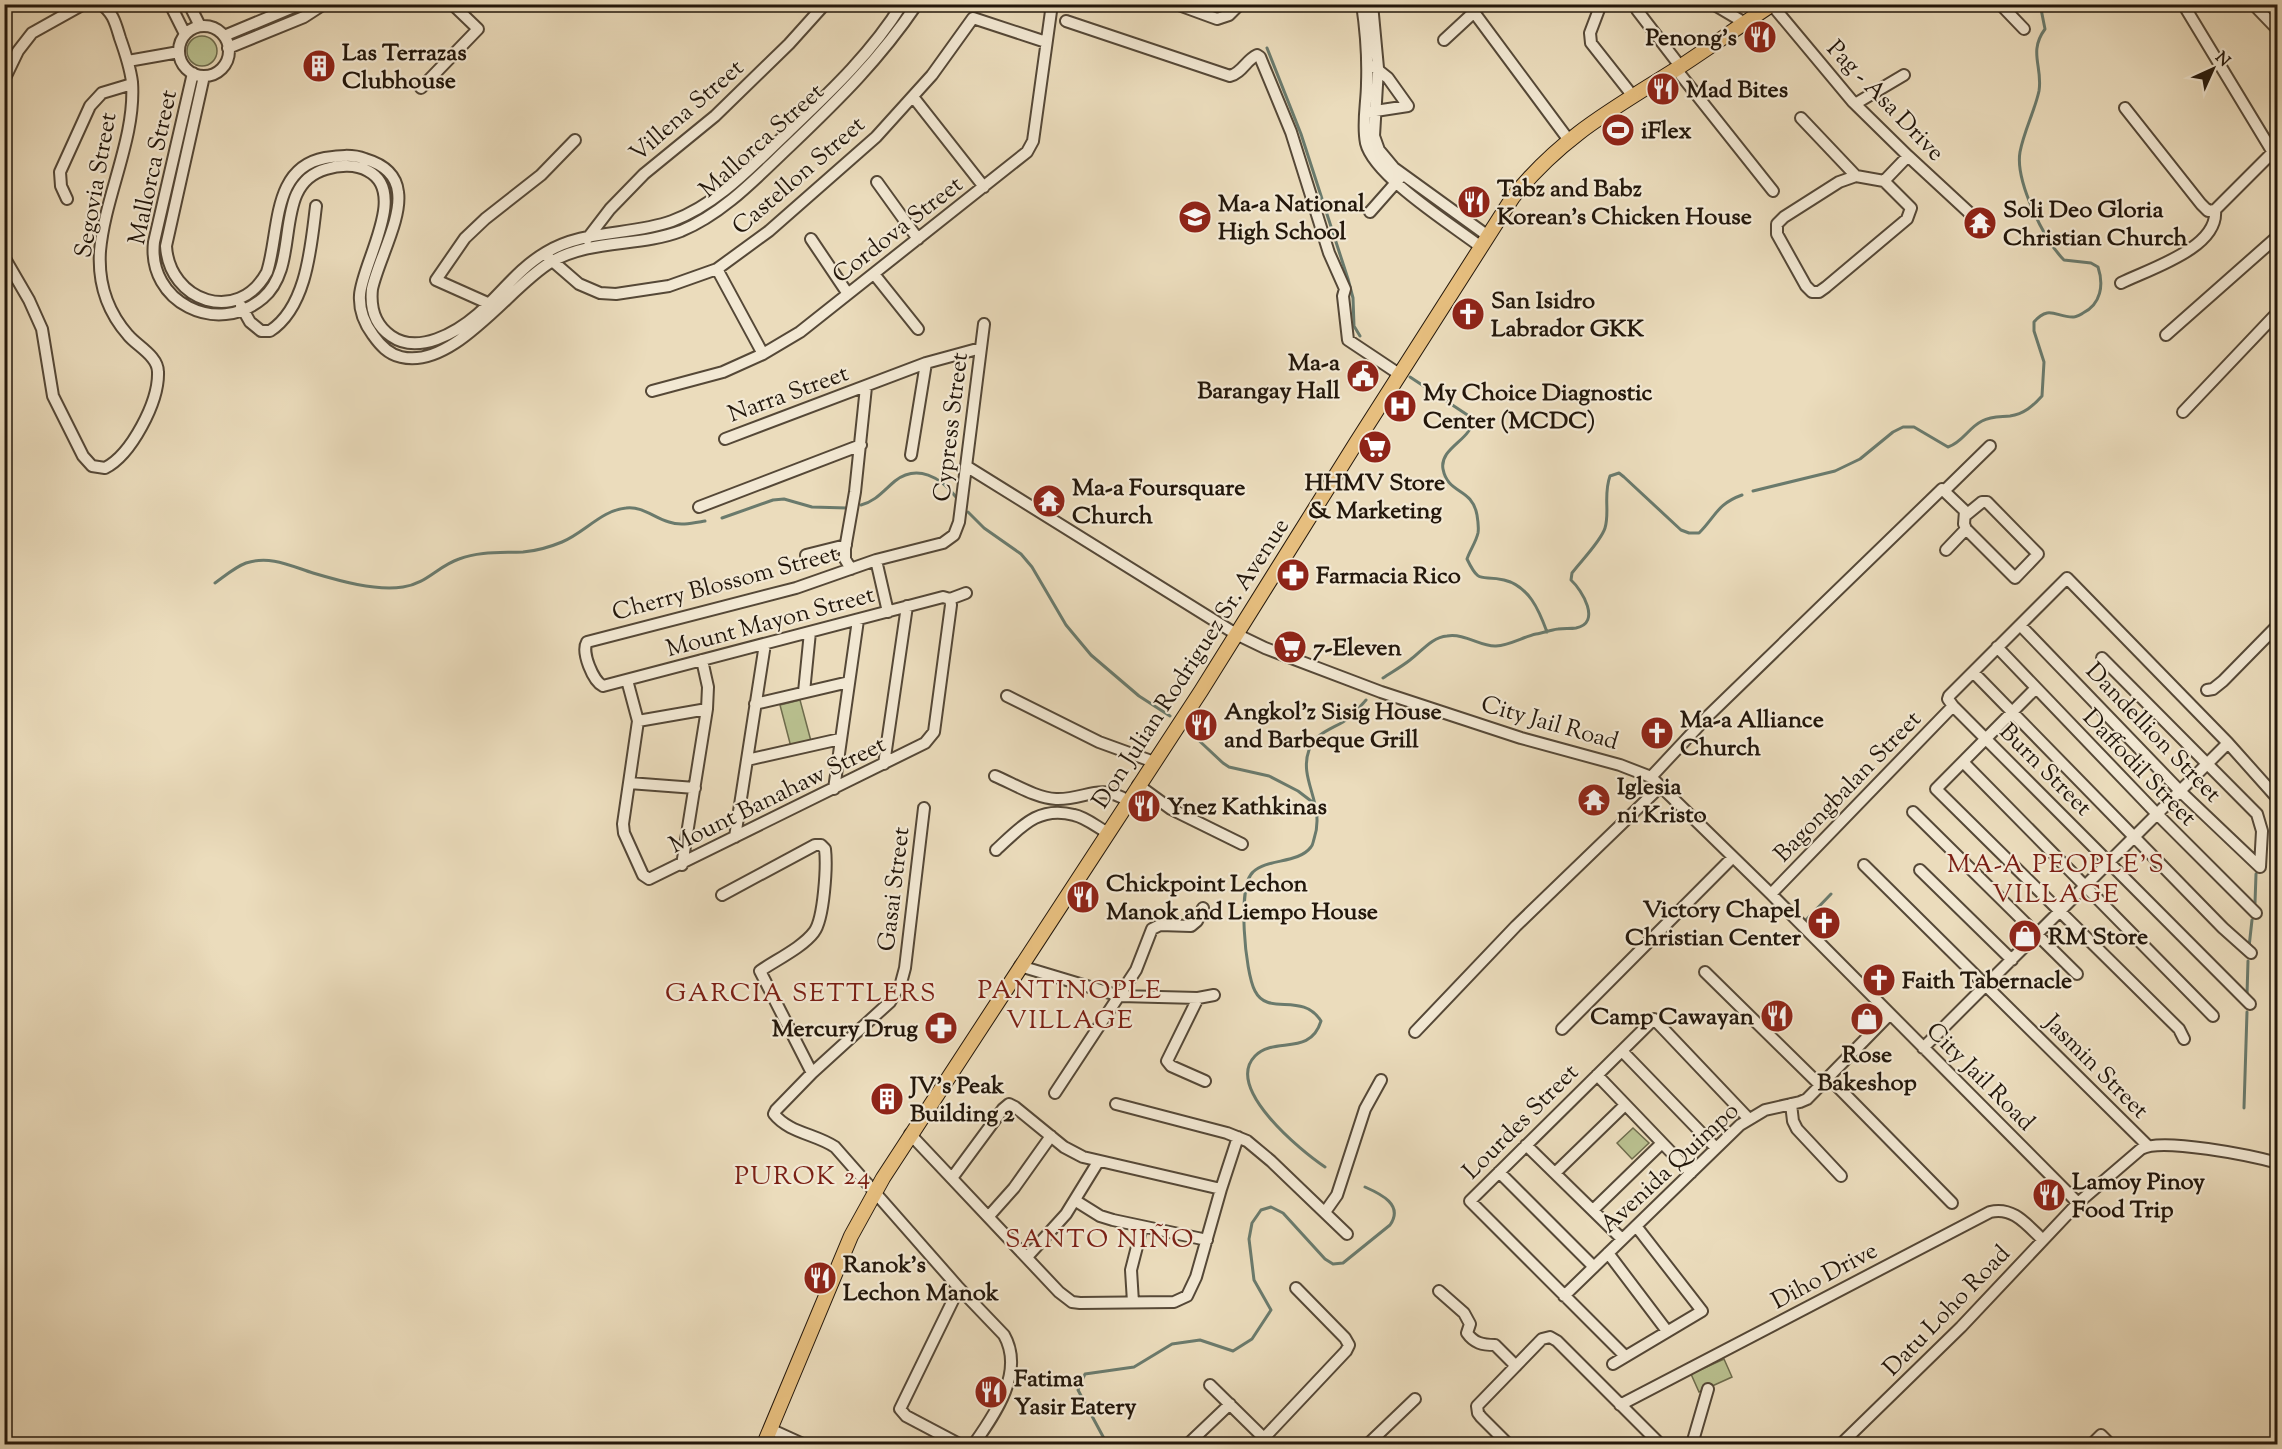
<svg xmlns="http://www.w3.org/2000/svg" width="2282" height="1449" viewBox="0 0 2282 1449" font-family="'Sorts Mill Goudy',serif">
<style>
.green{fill:#b9c08f;stroke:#6e6c4d;stroke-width:1.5}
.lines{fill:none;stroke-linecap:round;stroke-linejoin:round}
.stream{stroke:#6a7a6c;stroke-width:3}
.minor-casing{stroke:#554837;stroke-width:14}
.major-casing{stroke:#23170b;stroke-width:16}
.minor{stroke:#f2e8d3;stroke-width:10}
.major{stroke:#e6be7e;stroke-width:14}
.labels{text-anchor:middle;stroke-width:4.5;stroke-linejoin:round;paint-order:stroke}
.poi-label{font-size:24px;font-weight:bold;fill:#23170b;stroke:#f2e8d3;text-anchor:start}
.street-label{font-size:24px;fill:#23170b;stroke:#f2e8d3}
.neighbourhood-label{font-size:26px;letter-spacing:1.5px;fill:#7a1f14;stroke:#f2e8d3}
</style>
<rect width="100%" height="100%" fill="#ebdcbc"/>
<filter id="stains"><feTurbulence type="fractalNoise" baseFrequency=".00333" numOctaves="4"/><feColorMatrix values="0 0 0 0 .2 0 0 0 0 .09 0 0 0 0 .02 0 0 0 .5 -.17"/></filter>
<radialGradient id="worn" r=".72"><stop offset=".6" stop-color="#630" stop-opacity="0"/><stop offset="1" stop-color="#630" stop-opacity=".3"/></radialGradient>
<path class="green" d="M187 51a15 15 0 1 1 30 0a15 15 0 1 1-30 0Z
M800,700L811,741L791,747L780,705Z
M1633,1128L1649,1143L1632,1159L1617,1143Z
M1724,1359L1732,1377L1699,1392L1691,1374Z"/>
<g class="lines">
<path class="stream" d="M1267,48L1301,134L1348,279L1353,298L1354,326L1360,336
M1410,377L1472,418C1475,439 1439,447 1443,469C1448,495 1472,487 1477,515C1478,521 1479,527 1478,533C1476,542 1470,550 1467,559C1480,586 1481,574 1504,580C1529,586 1539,610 1547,632
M1753,491L1835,471L1860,459L1893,432L1903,427H1914L1948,447C1963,442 1968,428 1982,421C1991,416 2000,417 2010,416C2024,414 2033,406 2042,396L2044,362L2034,331V322C2049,304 2057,318 2074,317C2076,317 2082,314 2083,313C2101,304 2104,285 2098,267L2091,263L2064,260C2044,240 2015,181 2020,152C2024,131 2035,110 2039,91C2043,67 2028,52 2045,29L2040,4
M861,505C876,501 883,491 895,481C917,464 941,477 956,497
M968,512L984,528L1021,554L1032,567L1066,625L1091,655L1139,696L1170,716
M722,518L773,500L784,499L812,507L847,508
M215,583C225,576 235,567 246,563C270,555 291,566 313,573C340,581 374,591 403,587C426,584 438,566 459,559C480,551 501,553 523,552C536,551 550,547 562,542C584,533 602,510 626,508C643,506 654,518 669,522C680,526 693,523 705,521
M1383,678C1392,672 1401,667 1410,660C1421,652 1432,637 1447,636C1465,633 1481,647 1496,646C1510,645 1523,637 1536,634C1543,633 1550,630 1558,629C1564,628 1570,629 1576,628C1602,623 1582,590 1571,580L1572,573C1581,561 1601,541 1605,528C1610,512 1603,495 1610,476L1619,473L1624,477L1681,530L1689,533H1699C1716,516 1717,504 1742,495
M1192,734L1223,763L1229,767L1269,776L1298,791L1315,804
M2255,903L2256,874
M1804,922L1831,894
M2249,947L2252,920
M2247,995L2248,961
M2244,1108L2247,1012
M1325,1167C1301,1151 1224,1088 1255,1056C1274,1036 1310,1057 1321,1021C1302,991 1268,1017 1255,991C1245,973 1237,886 1253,872C1268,858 1298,864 1311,847C1313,845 1313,842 1314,839C1326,804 1298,780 1309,750C1315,734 1329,730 1343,722C1352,717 1359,708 1366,700
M1107,1444L1078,1390L1085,1374L1134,1367L1172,1344L1200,1340L1233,1351L1252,1339L1271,1310L1254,1280L1249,1239L1252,1223L1261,1210L1271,1207L1283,1213L1325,1259L1333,1264L1343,1263L1390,1225C1404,1205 1381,1194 1365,1187"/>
<g class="minor-casing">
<path id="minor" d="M170,4L185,34
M189,4L200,26
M1176,4L1217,19L1229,15L1240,4
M1362,4C1366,31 1368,56 1367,83C1367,103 1362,123 1366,143C1374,176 1452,225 1481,247
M1372,4L1378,68L1374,136L1379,150L1394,168L1488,236
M1601,4L1590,33L1591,43L1632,95
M1713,4L1745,23
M2000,4L2024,29
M2183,4L2278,161
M2253,4L2278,30
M1772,5L1853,102L1908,156L1975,218
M1637,10L1680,66
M1066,21L1230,76C1242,73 1246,60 1257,55L1260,57L1291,132L1329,253L1345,289L1343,296L1348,340L1399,374
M179 51a25 25 0 1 1 50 0a25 25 0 1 1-50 0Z
M224,36L301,4
M1444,40L1471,15H1476L1568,139
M228,48L304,17L324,4
M128,61L179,52
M1676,69L1773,191
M193,73L154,242C147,302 217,337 263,298C303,264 270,185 326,169C339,165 356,164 368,171C409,192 362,263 360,295C359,310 364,323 373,335C380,345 388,354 401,357C454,370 510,286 551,262C590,239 639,247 681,231C724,213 757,177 791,145C839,99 879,60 917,4
M204,76L166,246C169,301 238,326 267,272C280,232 271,168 325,158C338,156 352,154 365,159C382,164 396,174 398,192C402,219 378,261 372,289C370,308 375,325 391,336C418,355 456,333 478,314C501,294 518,269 545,253C583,229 631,236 672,221C718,204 752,166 787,133C829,93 871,54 902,4
M4,80L18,51L32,33L84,4
M421,88L478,29L452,4
M914,98L984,187
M1855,104L1904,75
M2125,108L2201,204L2208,211L2215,210
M1369,112L1408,106L1388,78L1373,66
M1801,118L1856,176L1884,181L1911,208L1907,219L1826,287L1819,292H1812L1806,286L1777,234V224L1784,217L1839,182L1856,176
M1884,181L1908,156
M877,182L918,239
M67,199L61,186L60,172L90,106L102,93L132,84
M1370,212L1400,178
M587,239L610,209L644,174L715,116L789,44L825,4
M811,239L848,294
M4,257L29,300L42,329L53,396L83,456L92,466L105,468C131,455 159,402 158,372C158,356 137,346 128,335C107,311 98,282 100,251C105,195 136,138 132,82C130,66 125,52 120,38C116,25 113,11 100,4
M549,258L579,284L600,293L616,294L669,286L717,269L769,231L876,137L932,75L973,18L1046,42
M717,269L763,354
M874,274L918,329
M2121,283C2149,269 2219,248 2215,210L2272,153
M492,305L436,280L465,238L485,219L541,175L575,140
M241,306L250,322L261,331H270C307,307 311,246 316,206
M2166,335L2278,236
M652,391L723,372L763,354L800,332L1027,152L1033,141L1052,4
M2183,412L2278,312
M725,439L926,363L981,348
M911,455L926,363
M966,466L1236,634L1265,648L1381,692L1521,738L1620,765L1651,777L1771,894L2078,1203
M1944,491L1990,446
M699,507L861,445
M1946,550L1966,529
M806,555L846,545
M876,560L888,612
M851,569L845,559V549L855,492L866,387
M950,599L943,597L603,686C593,681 581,652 587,642L796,588L876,560L943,543L954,535L959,522L984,324
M950,599L966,593
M2020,625L2180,791L2260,867
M1997,647L2157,814L2256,913
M2102,658L2257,814L2262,831L2260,867
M1973,672L2223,928L2251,953
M627,680L638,721L623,824L624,833L643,875L649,879L925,743L934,732L951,605L950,599
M2035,689L1936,789L2179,1029L2184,1039
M2207,690L2213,689L2223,681L2278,625
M804,692L810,632
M1007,696L1099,742L1154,762
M755,704L849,682
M638,721L707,709
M747,760L840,739
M1963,762L2213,1016
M884,764L907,606
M995,776C1014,784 1036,798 1056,799C1087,800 1098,782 1128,801
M1651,777L1709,715L1942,489L1965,511L1964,524L1966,529L2015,578L2038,554L1987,502H1982L1966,515
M629,783L695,788
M1138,785L1171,809L1242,844
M834,789L858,620
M924,808L905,968L901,983L890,1002L812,1073L776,1110L774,1114C789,1133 816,1134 835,1147L959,1288L1004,1335C1025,1372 995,1414 974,1444
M1913,812L2077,974
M735,837L765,644
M996,850C1020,828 1038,805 1074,815C1085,817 1097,827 1108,833
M682,865L707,709L708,687L702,660
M1864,865L2147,1145
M1920,870L2012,960
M1771,894L1953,706
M722,895L815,845H821L825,849C827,866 824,919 814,932C803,947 776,960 760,971L812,1073
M1020,966L1120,996L1198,998L1214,995
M1705,972L1821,1086
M1198,998L1167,1061L1171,1066L1205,1081
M2250,1004L1953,706L1948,699L1949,696L2067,578L2228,743L2278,799
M1562,1029L1733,857
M1415,1032L1516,926L1661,786
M1923,1048L2228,743
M1622,1051L1716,1148
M1597,1075L1691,1173
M1829,1078L1952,1203
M1055,1093L1136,970L1152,929L1160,925L1191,926L1197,921L1203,908
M1116,1104L1227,1133L1247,1141L1271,1161L1347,1234
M1791,1104L1793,1121L1797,1129L1841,1176
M910,1134L1059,1292L1072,1302L1080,1303L1174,1302L1187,1296L1196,1277L1221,1189L1238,1137
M1526,1145L1622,1239
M1499,1172L1594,1267
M1555,1173L1625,1105
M952,1178L1003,1109L1009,1104L1015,1107L1064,1147L1083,1157L1221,1189
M1076,1201L1100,1216L1113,1220L1207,1240
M1593,1210L1662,1143
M1325,1212L1337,1195L1365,1109L1381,1080
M989,1216L1014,1188L1051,1136
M1608,1253L1667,1331
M1027,1257L1066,1214L1098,1162
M1439,1291L1464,1313L1470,1324L1467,1333C1474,1343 1482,1345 1495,1345L1516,1366
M1564,1296L1740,1125L1765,1110L1800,1102L1807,1099L1890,1014
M1133,1302L1131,1270L1142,1227
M1625,1356L1470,1201L1654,1019L1748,1118
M1613,1364L1702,1311L1636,1226
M1210,1385L1270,1444
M1620,1405L1990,1212C2013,1206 2027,1225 2043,1240
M770,1429L803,1444
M1264,1438L1346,1351L1349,1345L1345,1338L1296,1288
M959,1444L906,1416L900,1409L959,1288
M1188,1444L1230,1404
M1368,1444L1415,1399
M1508,1444L1481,1417L1478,1413L1477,1406L1542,1339L1550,1337L1557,1341L1660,1444
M1692,1444L1708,1389
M1841,1444L1961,1327L2078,1203L2141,1149C2161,1137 2253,1156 2278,1163
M2092,1444L2101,1435L2110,1444"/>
</g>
<g class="major-casing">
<path id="major" d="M764,1444L851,1236L883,1178L1201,691L1356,443L1513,197C1562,136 1613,109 1678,68C1710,47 1741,25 1773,4"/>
</g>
<use href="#minor" class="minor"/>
<use href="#major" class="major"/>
</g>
<defs>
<g id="restaurant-disc" transform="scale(1.725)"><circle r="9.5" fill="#8f2418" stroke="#f2e8d3"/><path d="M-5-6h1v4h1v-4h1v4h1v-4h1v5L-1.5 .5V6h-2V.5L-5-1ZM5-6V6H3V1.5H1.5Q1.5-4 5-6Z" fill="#fff"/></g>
<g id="building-disc" transform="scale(1.725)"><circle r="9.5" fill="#8f2418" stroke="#f2e8d3"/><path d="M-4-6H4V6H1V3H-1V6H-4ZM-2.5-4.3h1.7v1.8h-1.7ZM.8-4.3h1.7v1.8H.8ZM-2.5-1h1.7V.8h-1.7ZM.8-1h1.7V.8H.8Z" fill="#fff"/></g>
<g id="stadium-disc" transform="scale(1.725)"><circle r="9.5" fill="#8f2418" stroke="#f2e8d3"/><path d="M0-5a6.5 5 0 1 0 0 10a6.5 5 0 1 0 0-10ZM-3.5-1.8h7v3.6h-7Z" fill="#fff"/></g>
<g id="school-disc" transform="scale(1.725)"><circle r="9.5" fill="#8f2418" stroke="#f2e8d3"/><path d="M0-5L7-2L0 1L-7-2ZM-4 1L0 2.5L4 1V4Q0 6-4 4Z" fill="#fff"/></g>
<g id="temple-disc" transform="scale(1.725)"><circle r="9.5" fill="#8f2418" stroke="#f2e8d3"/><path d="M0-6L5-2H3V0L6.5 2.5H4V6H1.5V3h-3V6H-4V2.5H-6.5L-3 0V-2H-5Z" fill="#fff"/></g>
<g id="church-disc" transform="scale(1.725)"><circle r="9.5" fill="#8f2418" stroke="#f2e8d3"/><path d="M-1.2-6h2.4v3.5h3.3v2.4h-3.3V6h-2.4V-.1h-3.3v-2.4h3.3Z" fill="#fff"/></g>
<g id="civic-disc" transform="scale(1.725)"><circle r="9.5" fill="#8f2418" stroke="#f2e8d3"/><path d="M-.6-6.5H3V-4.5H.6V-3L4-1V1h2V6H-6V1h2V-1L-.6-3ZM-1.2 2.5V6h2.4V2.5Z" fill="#fff"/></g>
<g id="hospital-disc" transform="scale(1.725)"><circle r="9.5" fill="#8f2418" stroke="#f2e8d3"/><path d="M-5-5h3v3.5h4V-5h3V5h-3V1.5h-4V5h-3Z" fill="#fff"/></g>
<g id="supermarket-disc" transform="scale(1.725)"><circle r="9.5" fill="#8f2418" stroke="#f2e8d3"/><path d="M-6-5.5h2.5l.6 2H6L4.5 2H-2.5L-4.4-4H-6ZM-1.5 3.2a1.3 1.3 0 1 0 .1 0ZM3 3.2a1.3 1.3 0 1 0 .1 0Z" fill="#fff"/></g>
<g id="pharmacy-disc" transform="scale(1.725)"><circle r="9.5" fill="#8f2418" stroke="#f2e8d3"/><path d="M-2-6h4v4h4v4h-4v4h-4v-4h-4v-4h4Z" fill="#fff"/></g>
<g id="shop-disc" transform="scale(1.725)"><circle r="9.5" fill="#8f2418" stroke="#f2e8d3"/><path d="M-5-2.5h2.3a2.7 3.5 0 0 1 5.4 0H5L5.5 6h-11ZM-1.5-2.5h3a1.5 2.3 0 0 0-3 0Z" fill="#fff"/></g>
</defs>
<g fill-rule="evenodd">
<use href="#restaurant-disc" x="1760" y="37"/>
<use href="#building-disc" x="319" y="66"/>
<use href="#restaurant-disc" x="1663" y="89"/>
<use href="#stadium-disc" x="1618" y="130"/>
<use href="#restaurant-disc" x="1474" y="202"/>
<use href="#school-disc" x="1195" y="217"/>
<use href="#temple-disc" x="1980" y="223"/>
<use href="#church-disc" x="1468" y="314"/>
<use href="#civic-disc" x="1363" y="376"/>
<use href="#hospital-disc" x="1400" y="406"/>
<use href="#supermarket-disc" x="1375" y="447"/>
<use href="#temple-disc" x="1049" y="501"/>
<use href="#pharmacy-disc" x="1293" y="575"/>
<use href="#supermarket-disc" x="1290" y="647"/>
<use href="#restaurant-disc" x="1201" y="725"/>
<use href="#church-disc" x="1657" y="733"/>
<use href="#temple-disc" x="1594" y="800"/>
<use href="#restaurant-disc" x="1144" y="806"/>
<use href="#restaurant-disc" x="1083" y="897"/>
<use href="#church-disc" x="1824" y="923"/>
<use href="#shop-disc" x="2025" y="936"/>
<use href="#church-disc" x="1879" y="980"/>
<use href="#restaurant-disc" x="1777" y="1016"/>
<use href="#shop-disc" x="1867" y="1019"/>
<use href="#pharmacy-disc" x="941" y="1028"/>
<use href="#building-disc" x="887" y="1099"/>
<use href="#restaurant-disc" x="2049" y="1195"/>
<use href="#restaurant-disc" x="820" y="1278"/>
<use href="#restaurant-disc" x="991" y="1392"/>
</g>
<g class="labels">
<g class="poi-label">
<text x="1737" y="45" text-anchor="end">Penong's</text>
<text x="342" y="60">Las Terrazas<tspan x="342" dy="28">Clubhouse</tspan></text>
<text x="1686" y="97">Mad Bites</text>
<text x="1641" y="138">iFlex</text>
<text x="1497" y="196">Tabz and Babz<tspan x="1497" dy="28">Korean's Chicken House</tspan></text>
<text x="1218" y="211">Ma-a National<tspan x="1218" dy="28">High School</tspan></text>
<text x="2003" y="217">Soli Deo Gloria<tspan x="2003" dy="28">Christian Church</tspan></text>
<text x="1491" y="308">San Isidro<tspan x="1491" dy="28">Labrador GKK</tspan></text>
<text x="1340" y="370" text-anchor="end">Ma-a<tspan x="1340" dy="28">Barangay Hall</tspan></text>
<text x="1423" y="400">My Choice Diagnostic<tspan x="1423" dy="28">Center (MCDC)</tspan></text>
<text x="1375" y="490" text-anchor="middle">HHMV Store<tspan x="1375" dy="28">&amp; Marketing</tspan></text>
<text x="1072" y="495">Ma-a Foursquare<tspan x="1072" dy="28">Church</tspan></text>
<text x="1316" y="583">Farmacia Rico</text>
<text x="1313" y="655">7-Eleven</text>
<text x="1224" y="719">Angkol'z Sisig House<tspan x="1224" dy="28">and Barbeque Grill</tspan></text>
<text x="1680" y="727">Ma-a Alliance<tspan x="1680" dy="28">Church</tspan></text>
<text x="1617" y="794">Iglesia<tspan x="1617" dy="28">ni Kristo</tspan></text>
<text x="1167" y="814">Ynez Kathkinas</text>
<text x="1106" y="891">Chickpoint Lechon<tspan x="1106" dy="28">Manok and Liempo House</tspan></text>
<text x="1801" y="917" text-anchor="end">Victory Chapel<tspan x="1801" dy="28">Christian Center</tspan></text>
<text x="2048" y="944">RM Store</text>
<text x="1902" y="988">Faith Tabernacle</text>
<text x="1754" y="1024" text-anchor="end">Camp Cawayan</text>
<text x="918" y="1036" text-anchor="end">Mercury Drug</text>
<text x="1867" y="1062" text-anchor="middle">Rose<tspan x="1867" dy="28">Bakeshop</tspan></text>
<text x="910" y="1093">JV's Peak<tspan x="910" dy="28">Building 2</tspan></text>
<text x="2072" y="1189">Lamoy Pinoy<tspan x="2072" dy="28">Food Trip</tspan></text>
<text x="843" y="1272">Ranok's<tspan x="843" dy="28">Lechon Manok</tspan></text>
<text x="1014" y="1386">Fatima<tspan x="1014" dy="28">Yasir Eatery</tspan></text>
</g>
<g class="street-label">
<text transform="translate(1886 100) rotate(46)" y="8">Pag - Asa Drive</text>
<text transform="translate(686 110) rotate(-41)" y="8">Villena Street</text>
<text transform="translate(761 140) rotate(-42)" y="8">Mallorca Street</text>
<text transform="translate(152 167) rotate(-78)" y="8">Mallorca Street</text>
<text transform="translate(798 175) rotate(-41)" y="8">Castellon Street</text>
<text transform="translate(95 185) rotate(-80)" y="8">Segovia Street</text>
<text transform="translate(897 229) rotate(-38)" y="8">Cordova Street</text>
<text transform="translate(788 393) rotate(-20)" y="8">Narra Street</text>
<text transform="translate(950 427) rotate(-83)" y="8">Cypress Street</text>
<text transform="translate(725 582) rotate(-15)" y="8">Cherry Blossom Street</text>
<text transform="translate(770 621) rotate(-15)" y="8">Mount Mayon Street</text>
<text transform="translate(1190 663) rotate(-57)" y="8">Don Julian Rodriguez Sr. Avenue</text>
<text transform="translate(1550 722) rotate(16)" y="8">City Jail Road</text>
<text transform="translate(2154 732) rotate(46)" y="8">Dandellion Street</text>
<text transform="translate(2140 767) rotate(46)" y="8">Daffodil Street</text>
<text transform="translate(2046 769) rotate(45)" y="8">Burn Street</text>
<text transform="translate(1847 786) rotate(-46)" y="8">Bagongbalan Street</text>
<text transform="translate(777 794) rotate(-26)" y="8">Mount Banahaw Street</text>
<text transform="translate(893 889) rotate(-83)" y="8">Gasai Street</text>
<text transform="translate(2097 1066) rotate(45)" y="8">Jasmin Street</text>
<text transform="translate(1981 1076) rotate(45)" y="8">City Jail Road</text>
<text transform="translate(1520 1121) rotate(-45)" y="8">Lourdes Street</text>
<text transform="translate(1669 1167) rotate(-43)" y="8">Avenida Quimpo</text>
<text transform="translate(1824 1275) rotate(-28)" y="8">Diho Drive</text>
<text transform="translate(1946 1310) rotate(-46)" y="8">Datu Loho Road</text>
</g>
<g class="neighbourhood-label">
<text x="2056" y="872">MA-A PEOPLE'S<tspan x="2056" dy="30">VILLAGE</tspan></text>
<text x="1070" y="998">PANTINOPLE<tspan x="1070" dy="30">VILLAGE</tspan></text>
<text x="801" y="1001">GARCIA SETTLERS</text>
<text x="803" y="1184">PUROK 24</text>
<text x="1100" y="1247">SANTO NIÑO</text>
</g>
</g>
<rect width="2282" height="1449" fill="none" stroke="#ebdcbc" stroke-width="24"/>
<rect x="6" y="6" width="2270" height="1437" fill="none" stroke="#23170b" stroke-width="3"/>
<rect x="12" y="12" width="2258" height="1425" fill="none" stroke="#23170b" stroke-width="1.5"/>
<g transform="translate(2213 69) rotate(45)" stroke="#f2e8d3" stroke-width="4.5" paint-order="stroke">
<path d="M0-4.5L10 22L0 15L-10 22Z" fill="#23170b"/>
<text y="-9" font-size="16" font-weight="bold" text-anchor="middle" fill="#23170b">N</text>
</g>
<rect width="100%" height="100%" filter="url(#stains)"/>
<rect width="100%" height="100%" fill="url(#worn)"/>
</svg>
